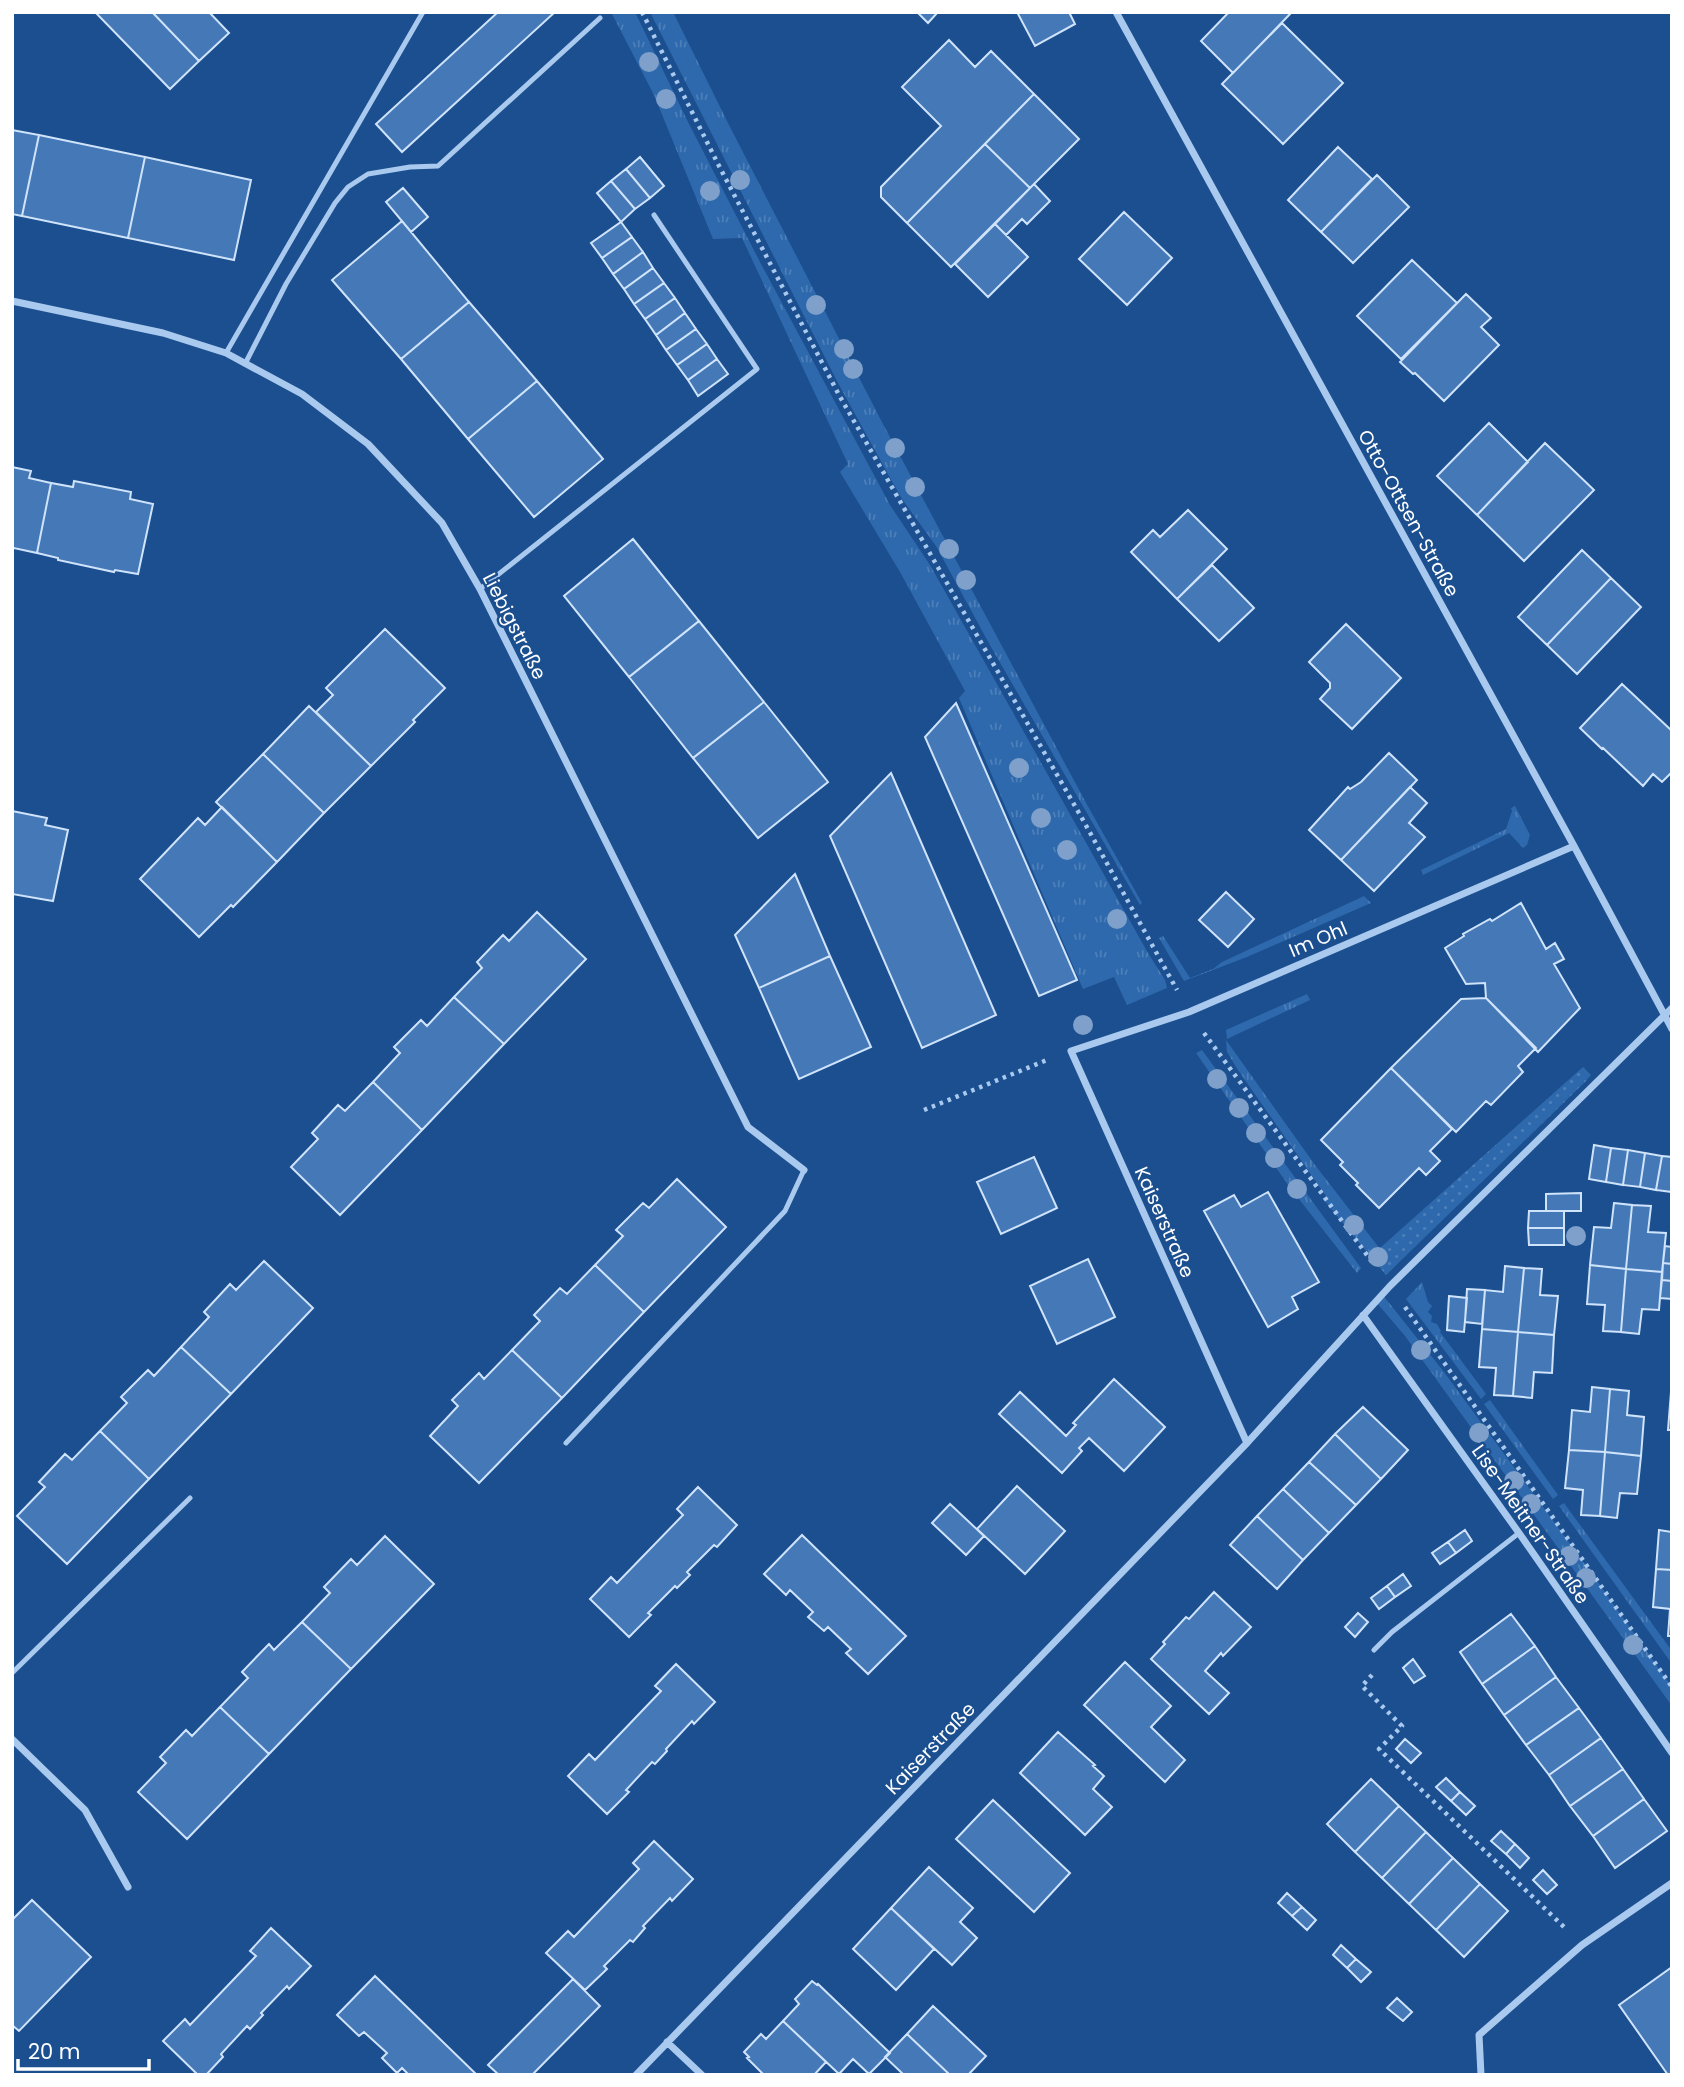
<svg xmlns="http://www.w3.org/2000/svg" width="1684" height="2087" viewBox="0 0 1684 2087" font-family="Poppins,sans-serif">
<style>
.grass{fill:url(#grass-tufts)}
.park{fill:url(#park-dots)}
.building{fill:#4478b7;stroke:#cfe3fa;stroke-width:2}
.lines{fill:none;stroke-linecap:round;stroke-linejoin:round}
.path{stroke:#a9c9ee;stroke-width:4.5;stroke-dasharray:3.5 5;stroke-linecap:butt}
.lane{stroke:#a9c9ee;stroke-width:5}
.street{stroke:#a9c9ee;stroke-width:7}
.tree{fill:#7ea0ca}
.labels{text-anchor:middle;stroke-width:5;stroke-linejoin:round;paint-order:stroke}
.street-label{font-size:19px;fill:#fff;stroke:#1b4f8f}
</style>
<defs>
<pattern id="grass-tufts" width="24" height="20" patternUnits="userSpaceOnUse" patternTransform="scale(1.75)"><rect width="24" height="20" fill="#2e69ad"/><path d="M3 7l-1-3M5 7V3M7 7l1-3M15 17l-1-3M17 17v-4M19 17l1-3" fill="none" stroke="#4d80b9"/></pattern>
<pattern id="park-dots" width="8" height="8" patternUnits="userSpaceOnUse" patternTransform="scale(1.75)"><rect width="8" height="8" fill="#2e69ad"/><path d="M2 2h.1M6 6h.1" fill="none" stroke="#4d80b9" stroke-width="1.8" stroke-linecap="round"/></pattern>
</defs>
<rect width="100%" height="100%" fill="#1b4f8f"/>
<path class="grass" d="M611,12H635L687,120L761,264L890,505L930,565L1148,953L1165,980L1167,988L1127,1005L1114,977L1083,989L959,698L965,691L900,572L840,472L848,464L742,238L713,239L654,95Z
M650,12H673L730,127L884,426L1085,801L1142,903L1140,905L991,647L936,546L902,499L889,476L838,383Z
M1515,806L1530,835L1527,845L1523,848L1509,833L1423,875L1421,870L1506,829L1512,811L1511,808Z
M1364,896L1371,903L1247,957L1184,981L1159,938L1163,936L1190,978L1213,969L1222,962Z
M1307,994L1310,1000L1227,1039L1226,1030Z
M1226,1040L1315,1165L1394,1267L1386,1275L1323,1199L1326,1196L1238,1070L1227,1052Z
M1202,1050L1361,1268L1357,1273L1291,1189L1196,1053Z
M1422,1282L1428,1302L1432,1306L1428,1312L1432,1316L1431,1322L1437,1324L1441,1331L1440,1332L1486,1394L1481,1399L1406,1299Z
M1382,1294L1444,1372L1590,1571L1672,1687V1706L1405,1336L1376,1302Z
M1490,1400L1558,1495L1553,1499L1484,1404Z
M1564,1503L1672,1651V1664L1559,1506Z"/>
<path class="park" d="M1583,1067L1591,1075L1585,1082L1386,1275L1371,1256Z"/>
<path class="building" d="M95,12H152L199,61L170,89Z
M152,12H209L229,33L199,61Z
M498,12H555L402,152L376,124Z
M917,12H938L928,23Z
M1017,12H1069L1075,24L1035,46Z
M1229,12H1292L1233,73L1201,41Z
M1282,23L1343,83L1283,144L1222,84Z
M949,40L975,67L991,51L1034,94L907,223L881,197V187L941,126L902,87Z
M1034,94L1079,139L1030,188L985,144Z
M12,130L39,135L22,216L12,214Z
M39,135L145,157L128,238L22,216Z
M985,144L1030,188L951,267L907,223Z
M1338,147L1372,179L1321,232L1288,200Z
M145,157L251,180L234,260L128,238Z
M640,157L664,186L650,198L626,169Z
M626,169L650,198L635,209L611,181Z
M1377,175L1409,207L1353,263L1321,232Z
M611,181L635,209L621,222L597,193Z
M1034,184L1050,201L1027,224L1022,219L1006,235L995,224Z
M403,188L428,217L411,232L386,202Z
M1124,212L1172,258L1127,305L1079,259Z
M402,221L469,302L401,359L332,280Z
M621,222L632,237L602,258L591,243Z
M995,224L1028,257L988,297L955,264Z
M632,237L643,252L613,274L602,258Z
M643,252L653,268L624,289L613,274Z
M1412,260L1457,303L1401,359L1357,316Z
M653,268L664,283L634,304L624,289Z
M664,283L675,298L645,319L634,304Z
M1466,294L1491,318L1481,327L1499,345L1444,401L1415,373L1413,374L1400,362Z
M675,298L685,313L656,335L645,319Z
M469,302L537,381L468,439L401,359Z
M685,313L696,329L666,350L656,335Z
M696,329L707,344L677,365L666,350Z
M707,344L717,359L688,380L677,365Z
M717,359L728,374L698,396L688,380Z
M537,381L603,459L534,517L468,439Z
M1489,423L1528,462L1477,515L1437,476Z
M1545,443L1594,490L1524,561L1477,515Z
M12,467L31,471L29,478L51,483L37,553L14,548L12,550Z
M74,481L131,492L130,499L153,504L138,574L115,570L114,572L58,560V558L37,553L51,483L73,487Z
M1188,510L1227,549L1177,599L1131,552L1153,530L1160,537Z
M633,539L699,621L629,677L564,596Z
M1582,550L1611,578L1547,645L1518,617Z
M1212,565L1254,608L1219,641L1177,599Z
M1611,578L1641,607L1577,674L1547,645Z
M699,621L764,702L693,758L629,677Z
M1346,624L1401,678L1352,729L1320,699L1330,688V683L1309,662Z
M385,629L445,688L413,720L415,722L371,766L316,712L333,695L326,688Z
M1622,684L1672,731V772L1662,782L1653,774L1643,786L1603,748L1602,749L1580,728Z
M764,702L828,782L758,838L693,758Z
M956,703L1077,980L1039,996L925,737Z
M309,706L371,766L324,813L263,754Z
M1389,753L1417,780L1341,860L1309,830L1348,787L1350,789L1361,782Z
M263,754L324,813L277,862L216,802Z
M891,773L996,1015L922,1048L830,836Z
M1410,787L1427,803L1409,823L1425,837L1374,891L1341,860Z
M222,807L277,862L233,907L231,905L199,937L140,879L198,818L205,825Z
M12,811L47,818L45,825L68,830L53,901L12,894Z
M795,874L830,956L759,988L735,935Z
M1226,892L1254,919L1228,947L1199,920Z
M1521,903L1546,949L1555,943L1564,959L1554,964L1580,1008L1538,1052L1486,998L1485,983L1466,984L1445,948L1464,936L1463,934L1490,919L1492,921Z
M537,912L586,959L504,1044L454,997L482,968L477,962L503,935L509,941Z
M830,956L871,1047L799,1079L759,988Z
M454,997L504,1044L422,1130L373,1082L400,1053L394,1047L421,1020L427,1026Z
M1486,998L1536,1048L1518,1066L1523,1072L1491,1105L1486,1101L1456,1132L1391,1068L1461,999Z
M1391,1068L1452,1129L1430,1151L1440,1161L1426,1175L1419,1168L1379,1208L1356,1185L1358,1183L1340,1165L1343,1162L1321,1140Z
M373,1082L422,1130L340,1215L291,1167L318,1139L312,1133L338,1105L345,1111Z
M1594,1145L1611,1148L1606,1182L1589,1179Z
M1611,1148L1628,1150L1623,1185L1606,1182Z
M1628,1150L1645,1153L1640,1187L1623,1185Z
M1645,1153L1662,1156L1656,1190L1640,1187Z
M1662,1156L1672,1157V1192L1656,1190Z
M1034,1157L1057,1208L1001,1234L977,1182Z
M677,1179L726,1227L644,1312L595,1265L623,1236L616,1230L643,1203L649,1208Z
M1268,1192L1319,1282L1292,1297L1298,1309L1268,1327L1204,1211L1234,1195L1241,1207Z
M1581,1193V1211H1546V1194Z
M1614,1203L1632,1205L1626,1269L1590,1265L1594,1227L1611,1228Z
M1632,1205L1651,1206L1648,1232L1666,1233L1662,1272L1626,1269Z
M1529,1211H1564V1228H1528Z
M1528,1228H1564V1245H1529Z
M1665,1246L1672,1247V1264L1663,1263Z
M1088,1259L1115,1317L1057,1344L1030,1286Z
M264,1261L313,1308L231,1394L181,1347L209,1317L204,1312L230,1284L236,1290Z
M1663,1263L1672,1264V1281L1662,1280Z
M595,1265L644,1312L562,1398L512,1350L540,1321L534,1315L560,1288L567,1294Z
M1590,1265L1626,1269L1621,1332L1603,1331L1605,1305L1587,1304Z
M1505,1266L1524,1268L1518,1332L1482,1329L1485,1290L1503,1292Z
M1524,1268L1542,1269L1540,1295L1558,1296L1554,1335L1518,1332Z
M1626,1269L1662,1272L1659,1310L1642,1309L1639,1334L1621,1332Z
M1662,1280L1672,1281V1299L1660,1298Z
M1467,1289L1485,1290L1482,1324L1465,1322Z
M1449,1296L1467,1298L1464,1332L1447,1330Z
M1482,1329L1518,1332L1513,1396L1494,1395L1496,1368L1479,1367Z
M1518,1332L1554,1335L1552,1373L1534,1372L1532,1398L1513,1396Z
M181,1347L231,1394L149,1479L100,1431L127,1403L121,1397L148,1370L154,1376Z
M512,1350L562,1398L479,1483L430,1436L458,1406L452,1400L479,1373L484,1379Z
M1114,1379L1165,1427L1124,1471L1089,1438L1079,1448L1082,1451L1062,1473L999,1414L1020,1392L1066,1436L1076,1425L1073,1423Z
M1592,1387L1610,1389L1605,1452L1569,1450L1572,1410L1590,1412Z
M1610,1389L1629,1391L1627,1415L1644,1417L1641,1456L1605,1452Z
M1671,1392H1672V1430H1668Z
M1363,1407L1408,1450L1381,1479L1335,1434Z
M100,1431L149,1479L67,1564L17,1516L45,1487L39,1482L65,1454L72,1460Z
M1335,1434L1381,1479L1356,1505L1309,1462Z
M1569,1450L1605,1452L1600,1516L1581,1515L1583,1490L1565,1488Z
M1605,1452L1641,1456L1637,1494L1620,1493L1617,1518L1600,1516Z
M1309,1462L1356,1505L1329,1533L1283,1489Z
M1017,1486L1065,1531L1025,1574L977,1529Z
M698,1487L737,1525L717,1547L714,1545L687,1572L690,1575L677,1588L675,1586L648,1613L651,1615L629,1637L590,1599L611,1577L617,1583L683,1515L677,1509Z
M1283,1489L1329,1533L1303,1560L1257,1516Z
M950,1504L984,1536L966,1555L932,1523Z
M1257,1516L1303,1560L1277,1589L1230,1545Z
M1465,1530L1472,1541L1456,1553L1448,1542Z
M1659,1530L1672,1532V1570L1656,1569Z
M802,1535L906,1636L868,1674L846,1653L851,1649L828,1627L824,1631L808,1617L813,1612L790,1590L786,1595L764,1574Z
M385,1536L434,1584L351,1669L302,1622L330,1593L324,1587L351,1559L357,1565Z
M1448,1542L1456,1553L1440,1564L1432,1553Z
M1656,1569L1672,1570V1636H1668L1670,1609L1653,1607Z
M1403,1574L1411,1586L1395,1597L1387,1586Z
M1387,1586L1395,1597L1379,1609L1371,1598Z
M1214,1592L1251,1627L1223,1656L1221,1653L1205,1671L1229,1693L1209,1714L1151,1659L1165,1644L1163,1642L1186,1617L1189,1619Z
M1358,1613L1368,1622L1355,1637L1345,1627Z
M1511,1614L1535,1646L1482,1684L1460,1652Z
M302,1622L351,1669L269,1754L220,1707L248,1678L242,1672L269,1644L274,1650Z
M1535,1646L1556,1677L1504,1715L1482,1684Z
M1413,1659L1425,1676L1414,1683L1403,1668Z
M1125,1662L1171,1706L1151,1727L1185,1760L1165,1782L1084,1705Z
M676,1664L715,1702L694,1724L692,1721L666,1749L667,1751L655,1764L652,1762L626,1790L629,1792L607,1814L568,1776L589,1754L595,1760L661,1691L655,1686Z
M1556,1677L1579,1708L1526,1745L1504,1715Z
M220,1707L269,1754L187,1839L138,1792L166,1763L160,1757L186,1730L192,1736Z
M1579,1708L1601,1738L1549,1775L1526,1745Z
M1058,1732L1095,1765L1093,1766L1104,1776L1093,1789L1112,1807L1085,1835L1020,1773Z
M1601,1738L1623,1769L1570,1806L1549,1775Z
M1405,1739L1421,1753L1411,1763L1396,1749Z
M1623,1769L1644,1799L1593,1836L1570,1806Z
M1446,1778L1460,1792L1451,1801L1436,1787Z
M1371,1779L1399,1806L1355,1852L1327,1824Z
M1460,1792L1475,1806L1466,1815L1451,1801Z
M1644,1799L1667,1831L1615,1868L1593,1836Z
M993,1800L1070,1873L1034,1912L956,1839Z
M1399,1806L1426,1832L1382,1878L1355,1852Z
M1501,1831L1515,1844L1506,1854L1491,1841Z
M1426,1832L1453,1858L1409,1904L1382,1878Z
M654,1841L693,1879L672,1901L670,1898L643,1926L645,1928L633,1942L630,1940L604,1966L607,1969L585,1990L546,1953L568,1931L574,1937L639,1869L633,1863Z
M1515,1844L1529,1858L1520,1868L1506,1854Z
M1453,1858L1480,1884L1436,1930L1409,1904Z
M929,1867L973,1908L960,1922L977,1938L952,1965L891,1908Z
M1543,1870L1557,1885L1547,1894L1533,1880Z
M1480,1884L1508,1911L1464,1957L1436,1930Z
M1287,1893L1302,1907L1292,1916L1278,1903Z
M32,1900L91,1957L19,2031L12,2025V1920Z
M1302,1907L1316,1920L1307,1930L1292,1916Z
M891,1908L934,1949L896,1990L853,1949Z
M271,1928L311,1966L289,1989L287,1986L261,2013L263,2015L250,2029L247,2026L221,2054L223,2057L206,2075H198L163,2041L185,2019L190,2025L256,1956L250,1951Z
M1341,1945L1356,1959L1347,1968L1333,1955Z
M1356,1959L1371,1972L1361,1982L1347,1968Z
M1672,1967V2075H1668L1619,2005Z
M375,1976L477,2075H409L402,2068L397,2073L382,2058L387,2053L364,2032L359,2036L337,2015Z
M573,1979L600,2006L532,2075H499L488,2065Z
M812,1981L817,1985L818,1984L890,2053L869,2074L853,2059L839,2074L783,2021L799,2004L795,1999Z
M1397,1998L1412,2012L1403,2021L1387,2008Z
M933,2006L986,2056L968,2075H950L907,2034Z
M783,2021L826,2062L814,2075H764L747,2058L749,2057L744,2052L761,2034L766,2039Z
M907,2034L950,2075H904L885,2057Z"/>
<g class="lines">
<path class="path" d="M642,12L718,164L839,395L1083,820L1177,990
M1204,1033L1375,1266
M924,1110L1047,1060
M1405,1307L1672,1687
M1372,1675L1362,1686L1402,1726L1379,1749L1564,1927"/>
<path class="lane" d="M226,353L423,12
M245,364L286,284L335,203L348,187L368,174L410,167L438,166L600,18
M480,589L757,369L654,215
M566,1443L785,1211L804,1170
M1374,1650L1392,1632L1519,1533
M12,1673L190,1498"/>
<path class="street" d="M1116,12L1574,846L1672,1029
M12,301L163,333L226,353L302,394L368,444L442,523L480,589L748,1127L804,1170
M1363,1315L1519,1533L1672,1753
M1247,1443L1071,1051L1189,1012L1574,846
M12,1739L85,1810L128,1887
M667,2042L702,2075
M636,2075L1247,1443L1390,1286L1672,1008
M1481,2075L1479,2035L1582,1945L1672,1883"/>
</g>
<g class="tree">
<circle cx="649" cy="62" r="10"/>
<circle cx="666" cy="99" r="10"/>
<circle cx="740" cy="180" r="10"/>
<circle cx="710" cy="191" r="10"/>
<circle cx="816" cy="305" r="10"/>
<circle cx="844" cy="349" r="10"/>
<circle cx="853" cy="369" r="10"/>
<circle cx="895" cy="448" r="10"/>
<circle cx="915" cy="487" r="10"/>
<circle cx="949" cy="549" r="10"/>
<circle cx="966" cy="580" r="10"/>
<circle cx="1019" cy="768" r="10"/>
<circle cx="1041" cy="818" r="10"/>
<circle cx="1067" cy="850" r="10"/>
<circle cx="1117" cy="919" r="10"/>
<circle cx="1083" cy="1025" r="10"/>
<circle cx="1217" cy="1079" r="10"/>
<circle cx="1239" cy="1108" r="10"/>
<circle cx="1256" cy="1133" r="10"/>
<circle cx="1275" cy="1158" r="10"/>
<circle cx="1297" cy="1189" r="10"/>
<circle cx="1354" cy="1225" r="10"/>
<circle cx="1576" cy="1236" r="10"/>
<circle cx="1378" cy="1257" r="10"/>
<circle cx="1421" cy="1350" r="10"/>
<circle cx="1479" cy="1433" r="10"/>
<circle cx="1514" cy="1481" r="10"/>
<circle cx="1531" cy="1504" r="10"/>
<circle cx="1569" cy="1556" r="10"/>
<circle cx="1586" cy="1578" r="10"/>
<circle cx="1633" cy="1645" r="10"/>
</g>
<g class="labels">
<g class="street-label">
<text transform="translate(1409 513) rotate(61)" y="7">Otto-Ottsen-Straße</text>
<text transform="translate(515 626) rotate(63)" y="7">Liebigstraße</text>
<text transform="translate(1318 939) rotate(-23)" y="7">Im Ohl</text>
<text transform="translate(1165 1222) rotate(66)" y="7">Kaiserstraße</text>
<text transform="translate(1531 1524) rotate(55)" y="7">Lise-Meitner-Straße</text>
<text transform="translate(930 1748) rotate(-46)" y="7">Kaiserstraße</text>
</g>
</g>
<rect width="1684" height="2087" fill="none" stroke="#ffffff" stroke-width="28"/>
<path d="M18 2059v10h131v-10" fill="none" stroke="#ffffff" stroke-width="3.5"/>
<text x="28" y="2059" font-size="21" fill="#ffffff" stroke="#1b4f8f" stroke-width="5" paint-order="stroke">20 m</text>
</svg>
